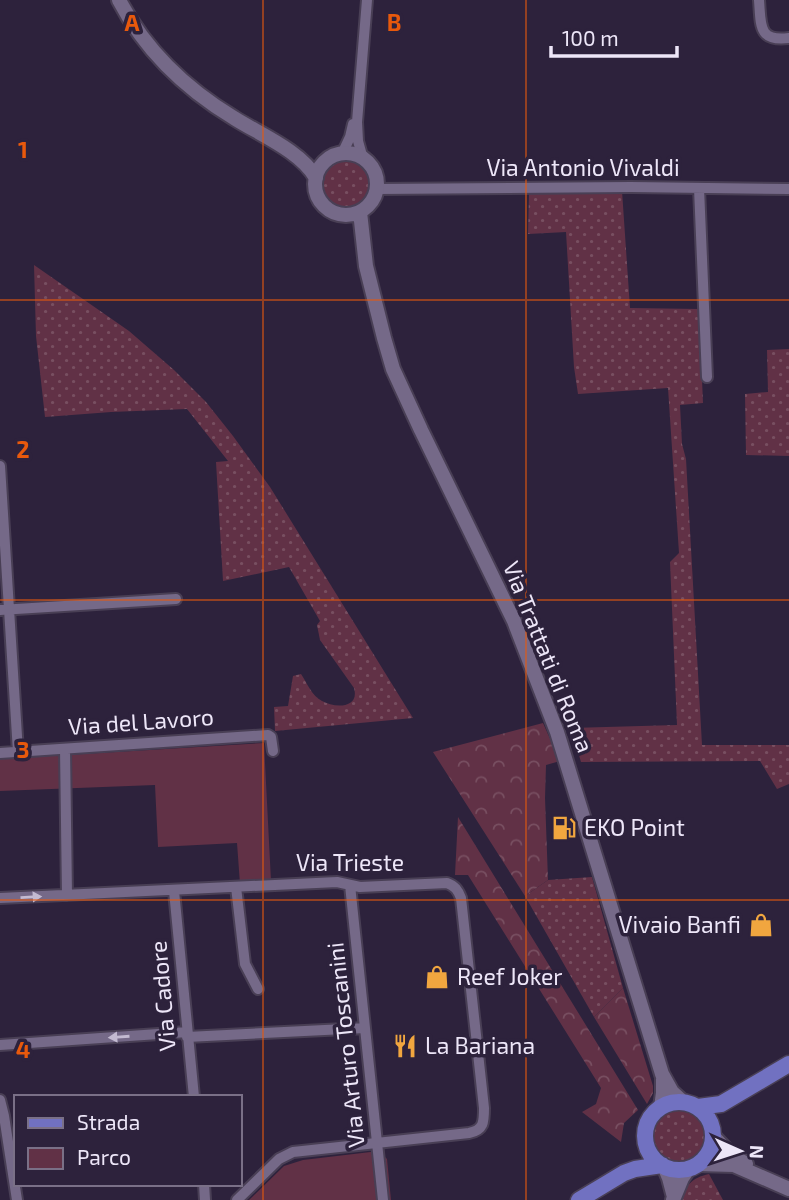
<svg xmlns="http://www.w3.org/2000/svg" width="789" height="1200" viewBox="0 0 789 1200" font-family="'Exo 2',sans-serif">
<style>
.grass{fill:url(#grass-dots)}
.forest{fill:url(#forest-crowns)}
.green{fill:#613146}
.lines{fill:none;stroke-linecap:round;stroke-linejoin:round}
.street-casing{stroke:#493f55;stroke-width:14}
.secondary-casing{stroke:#493f55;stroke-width:18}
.primary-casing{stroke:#493f55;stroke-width:19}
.street{stroke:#756988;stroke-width:10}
.secondary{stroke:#756988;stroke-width:14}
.primary{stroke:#7171c1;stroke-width:16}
.oneway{fill:#c3bad1}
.grid{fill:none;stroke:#e8590c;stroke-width:2;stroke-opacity:0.55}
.labels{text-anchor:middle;stroke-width:7;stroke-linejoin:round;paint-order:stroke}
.street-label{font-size:23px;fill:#ede6f8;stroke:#2d223c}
.poi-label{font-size:23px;fill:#ede6f8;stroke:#2d223c;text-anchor:start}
.grid-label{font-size:23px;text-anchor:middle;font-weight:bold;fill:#e8590c;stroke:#2d223c;stroke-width:7;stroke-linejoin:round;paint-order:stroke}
</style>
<defs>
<pattern id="grass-dots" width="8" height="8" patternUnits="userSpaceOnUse" patternTransform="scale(1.75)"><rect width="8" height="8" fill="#613146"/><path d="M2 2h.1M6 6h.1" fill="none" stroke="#784f61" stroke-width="1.8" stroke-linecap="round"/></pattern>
<pattern id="forest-crowns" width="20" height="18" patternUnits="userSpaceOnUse" patternTransform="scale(1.75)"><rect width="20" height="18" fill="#613146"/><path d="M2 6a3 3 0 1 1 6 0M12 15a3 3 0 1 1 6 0" fill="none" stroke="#784f61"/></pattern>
</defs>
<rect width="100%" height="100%" fill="#2d223c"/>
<path class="grass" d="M323 184a23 23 0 1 1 46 0a23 23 0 1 1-46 0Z
M622,191L630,308L699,309L703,403L680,405L682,444L686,459L702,745H789V784L777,789L760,761L581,762L571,728L677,725L670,562L679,553L668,388L578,394L574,367L566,232L528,234L529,194Z
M34,265L129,331L174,370L206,402L233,436L270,487L413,718L275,731L274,707L288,706L293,676L301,674C307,683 312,696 322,701C334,708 360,709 354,688L320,640L317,625L320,621L289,567L223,581L216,462L228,461L187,409L111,412L45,417L36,336Z
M789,349V456L746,455L745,394L768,392L767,350Z
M592,877L623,988L594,1017L525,896L548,880Z
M647 1136a31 31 0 1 1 62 0a31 31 0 1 1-62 0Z
M709,1174L723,1200H679C687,1185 691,1178 709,1174Z"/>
<path class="forest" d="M543,723L560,761L546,765L545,798L548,880L525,896L433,752Z
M458,817L638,1110L624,1123L621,1142L582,1112L596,1104L601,1088L468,875H455Z
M623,988L653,1086V1093L647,1104L594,1017Z"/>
<path class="green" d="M264,743L271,881L240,884L237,843L158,847L155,785L0,791V759Z
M379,1151L387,1159L391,1200H249L284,1166L303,1160Z"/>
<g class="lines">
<g class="street-casing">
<path id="street" d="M759,0C761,25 758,42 789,38
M342,154L350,137L353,124
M363,159L358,141L357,122L367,0
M699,188L707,377
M376,189L631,187L789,189
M0,466L18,752
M0,610L176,599
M65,749L67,895
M0,753L268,735L271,737L273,751
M350,885L383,1200
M236,887L245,964L258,989
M174,891L194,1097
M0,898L337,882L360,887L447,883C455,886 458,890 461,898L484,1108C484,1122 484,1130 469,1133L293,1152L279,1159L237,1200
M187,1037L365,1028
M0,1045L187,1032
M0,1100L4,1116L17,1200
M204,1184L205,1200"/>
</g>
<g class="secondary-casing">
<path id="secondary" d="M119,0C145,50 186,89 234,118C259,134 301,151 316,178
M315 184a31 31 0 1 1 62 0a31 31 0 1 1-62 0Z
M360,212L366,266L384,338L393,369L421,430L514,621L557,732L662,1074L672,1092L683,1102
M661,1107L663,1093V1079
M713,1136L730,1154L746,1164
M698,1164L734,1165L789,1189
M664,1166L669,1178L674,1197
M673,1200L682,1178L689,1168"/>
</g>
<g class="primary-casing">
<path id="primary" d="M645 1136a34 34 0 1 1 68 0a34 34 0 1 1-68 0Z
M698,1107L721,1104L789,1064
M579,1200L624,1173L635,1169L662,1165"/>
</g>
<use href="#street" class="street"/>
<use href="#secondary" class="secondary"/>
<use href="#primary" class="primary"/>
</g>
<defs><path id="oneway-solid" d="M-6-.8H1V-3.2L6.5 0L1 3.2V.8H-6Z" transform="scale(1.75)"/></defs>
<g class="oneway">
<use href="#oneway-solid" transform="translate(31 897) rotate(-3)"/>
<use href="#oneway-solid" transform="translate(119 1037) rotate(176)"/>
</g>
<path class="grid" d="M263,0V1200M526,0V1200M0,300H789M0,600H789M0,900H789"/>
<defs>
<g id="fuel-bare" transform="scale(1.89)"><path d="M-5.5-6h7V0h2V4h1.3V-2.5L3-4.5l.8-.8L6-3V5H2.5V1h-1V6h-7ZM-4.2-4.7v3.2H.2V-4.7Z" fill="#f1a63f" stroke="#2d223c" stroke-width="2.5" paint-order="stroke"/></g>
<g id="shop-bare" transform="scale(1.89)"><path d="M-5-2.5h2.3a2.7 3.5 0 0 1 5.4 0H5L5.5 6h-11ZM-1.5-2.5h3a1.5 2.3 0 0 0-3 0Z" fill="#f1a63f" stroke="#2d223c" stroke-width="2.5" paint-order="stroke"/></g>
<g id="restaurant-bare" transform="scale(1.89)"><path d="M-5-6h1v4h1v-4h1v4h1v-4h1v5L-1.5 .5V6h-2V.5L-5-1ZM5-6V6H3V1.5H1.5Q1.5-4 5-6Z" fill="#f1a63f" stroke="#2d223c" stroke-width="2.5" paint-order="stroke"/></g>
</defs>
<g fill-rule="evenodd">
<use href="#fuel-bare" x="564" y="828"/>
<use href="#shop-bare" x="761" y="925"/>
<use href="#shop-bare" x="437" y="977"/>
<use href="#restaurant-bare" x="405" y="1046"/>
</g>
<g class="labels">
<g class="street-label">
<text x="583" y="176">Via Antonio Vivaldi</text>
<text transform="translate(548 657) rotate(68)" y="8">Via Trattati di Roma</text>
<text transform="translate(141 722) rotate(-4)" y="8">Via del Lavoro</text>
<text x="350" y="871">Via Trieste</text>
<text transform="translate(163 996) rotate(-95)" y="8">Via Cadore</text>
<text transform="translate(346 1045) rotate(-96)" y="8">Via Arturo Toscanini</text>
</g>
<g class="poi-label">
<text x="584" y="836">EKO Point</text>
<text x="741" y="933" text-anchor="end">Vivaio Banfi</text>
<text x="457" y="985">Reef Joker</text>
<text x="425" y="1054">La Bariana</text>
</g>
</g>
<g class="grid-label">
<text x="132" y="31">A</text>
<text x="394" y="31">B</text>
<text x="23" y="158">1</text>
<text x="23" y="458">2</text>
<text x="23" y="758">3</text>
<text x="23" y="1058">4</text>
</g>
<rect x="14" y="1095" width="228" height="91" fill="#2d223c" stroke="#7a7087" stroke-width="2"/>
<rect x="28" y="1118" width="35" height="10" fill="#7171c1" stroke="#7a7087" stroke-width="2"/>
<text x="77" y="1130" font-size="21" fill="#ede6f8">Strada</text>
<rect x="28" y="1148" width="35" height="21" fill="#613146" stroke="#7a7087" stroke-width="2"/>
<text x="77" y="1165" font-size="21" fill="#ede6f8">Parco</text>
<g transform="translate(740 1151) rotate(93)" stroke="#2d223c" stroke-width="5" paint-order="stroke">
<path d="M0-5L12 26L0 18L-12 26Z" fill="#ede6f8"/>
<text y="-10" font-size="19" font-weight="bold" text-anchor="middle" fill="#ede6f8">N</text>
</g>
<path d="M551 46v10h126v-10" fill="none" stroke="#ede6f8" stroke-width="3.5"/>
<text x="562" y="46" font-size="21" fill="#ede6f8" stroke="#2d223c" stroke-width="5" paint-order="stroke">100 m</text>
</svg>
